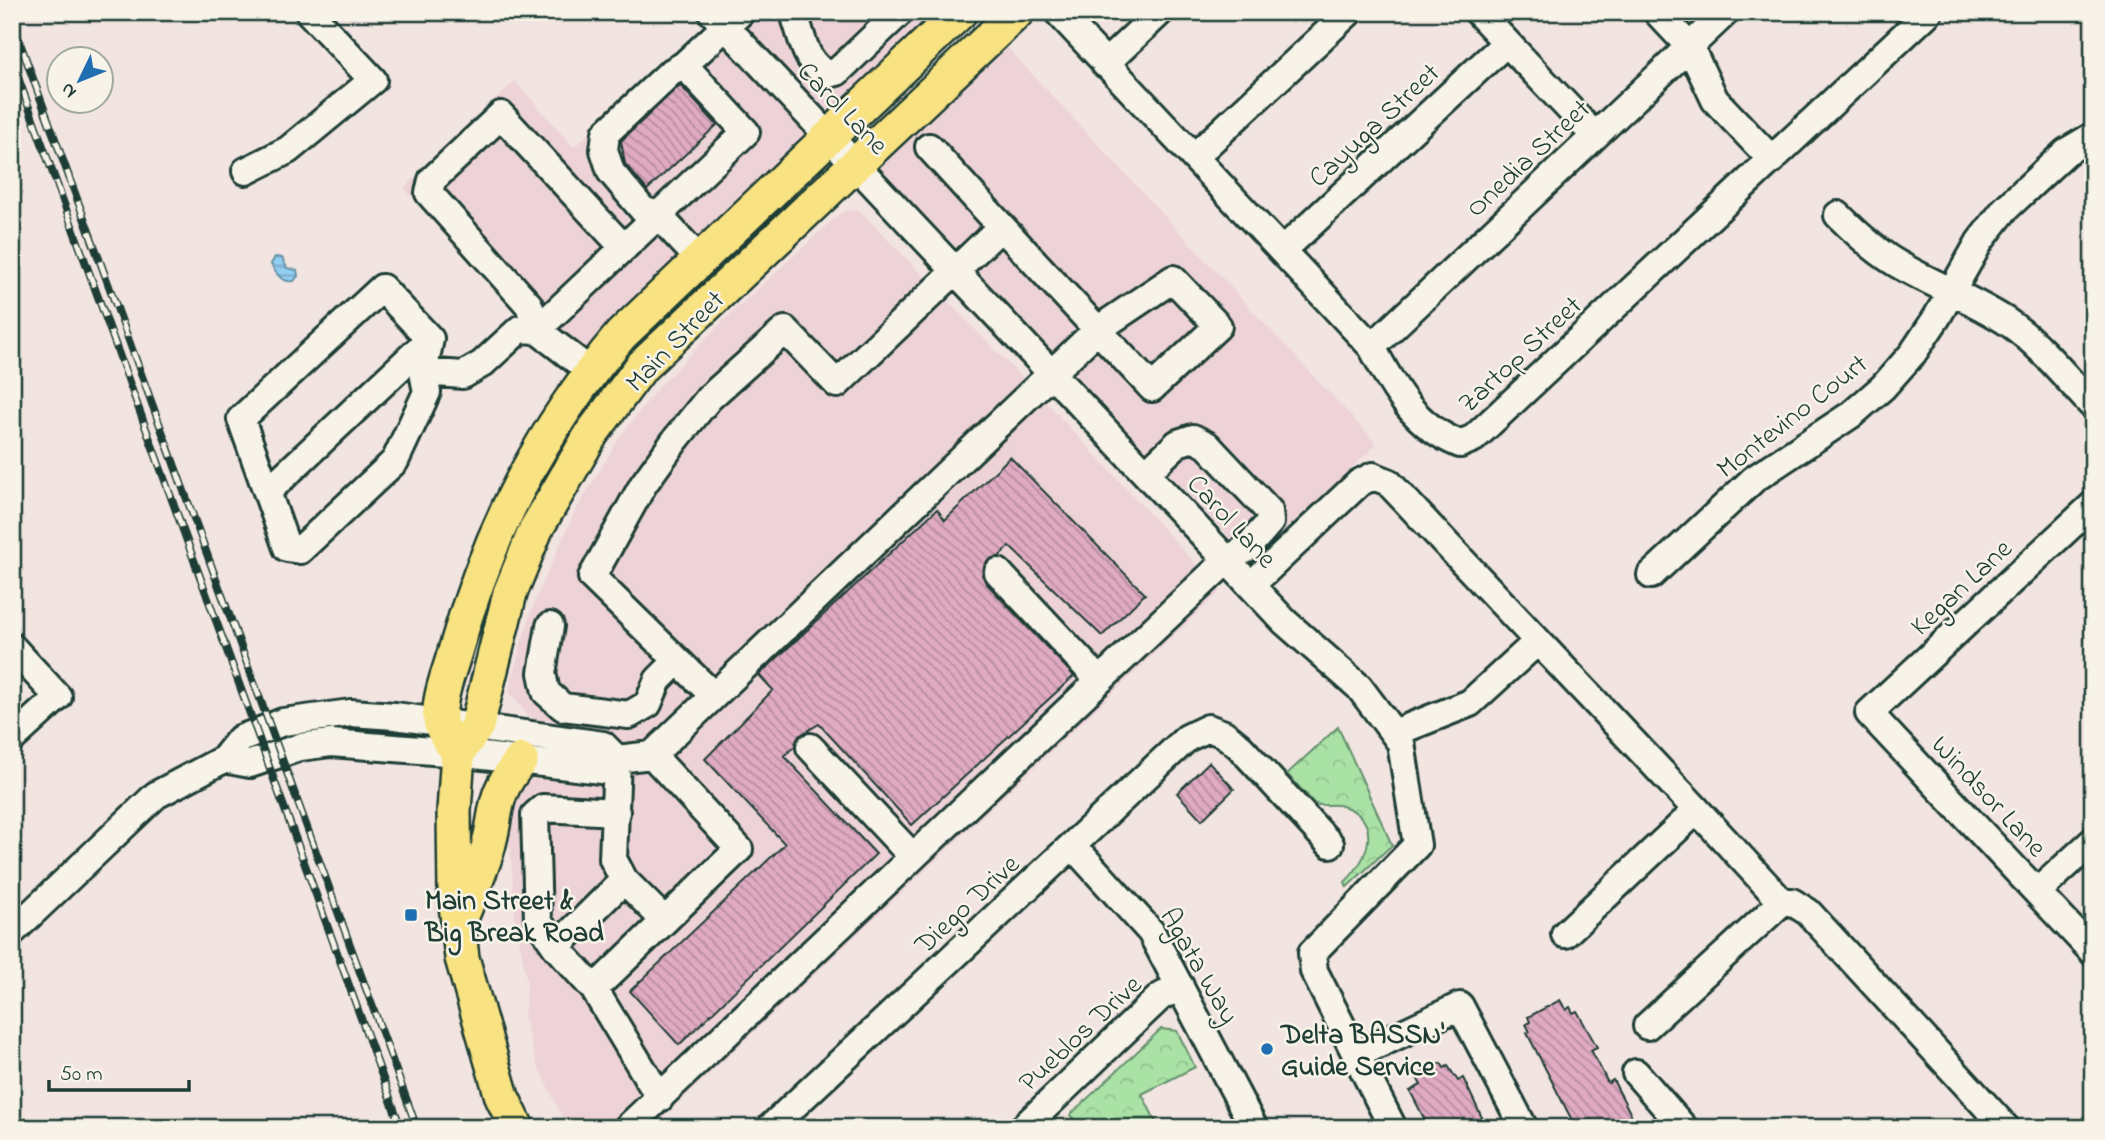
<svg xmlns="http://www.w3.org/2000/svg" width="2105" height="1140" viewBox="0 0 2105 1140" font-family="'Indie Flower',sans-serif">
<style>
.built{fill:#edd3d7}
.park{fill:url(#park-crowns);stroke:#64906d;stroke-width:2}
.water{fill:url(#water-rules);stroke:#6493a6;stroke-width:2}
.building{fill:url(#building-back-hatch);stroke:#1f3d34;stroke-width:2}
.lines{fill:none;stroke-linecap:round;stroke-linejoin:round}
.minor-casing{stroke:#1f3d34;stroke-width:32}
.major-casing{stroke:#1f3d34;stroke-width:38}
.minor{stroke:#f7f3e8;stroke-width:26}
.major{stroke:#f8e281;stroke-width:33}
.rail-casing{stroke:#1f3d34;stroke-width:8}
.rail{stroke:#f7f3e8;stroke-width:5;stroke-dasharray:16;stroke-linecap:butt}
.poi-dot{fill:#1f6fb2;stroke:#f7f3e8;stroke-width:2.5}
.labels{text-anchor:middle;stroke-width:5;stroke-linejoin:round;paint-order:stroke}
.street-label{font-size:28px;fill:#1f3d34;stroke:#f7f3e8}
.poi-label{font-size:28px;font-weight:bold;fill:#1f3d34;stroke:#f7f3e8;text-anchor:start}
</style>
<defs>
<pattern id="park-crowns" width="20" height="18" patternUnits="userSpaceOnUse" patternTransform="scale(1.75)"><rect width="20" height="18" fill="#aae2a6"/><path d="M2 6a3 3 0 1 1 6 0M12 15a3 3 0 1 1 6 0" fill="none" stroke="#92c390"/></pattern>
<pattern id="water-rules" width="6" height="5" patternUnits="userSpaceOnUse" patternTransform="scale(1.75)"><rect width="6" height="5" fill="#92cdf2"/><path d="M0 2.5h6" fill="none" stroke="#77a8c5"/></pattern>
<pattern id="building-back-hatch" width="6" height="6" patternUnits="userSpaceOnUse" patternTransform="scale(1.75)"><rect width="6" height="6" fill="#e0aac2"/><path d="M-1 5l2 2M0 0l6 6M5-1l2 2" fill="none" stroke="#b58c9e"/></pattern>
</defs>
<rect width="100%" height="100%" fill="#f2e4e0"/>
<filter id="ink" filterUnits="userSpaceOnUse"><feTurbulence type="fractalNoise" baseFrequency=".0143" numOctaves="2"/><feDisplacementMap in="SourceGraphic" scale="14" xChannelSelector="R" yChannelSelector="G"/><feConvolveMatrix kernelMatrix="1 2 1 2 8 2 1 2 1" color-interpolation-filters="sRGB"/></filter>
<g filter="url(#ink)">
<path class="built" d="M723,12H943L826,127Z
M707,25L812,139L641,294L581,356L524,319L404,188L515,81L574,147Z
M1005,45L1377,444L1252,562L878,165Z
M859,210L1046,402L1221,591L652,1128H567L536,1062L524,1018L527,982L515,917L510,843V802L524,781L528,716L509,692L519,650L535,600L575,511L620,437L655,391L724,320L836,217L844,211Z"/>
<path class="park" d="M1338,727L1392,845L1347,887L1345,882C1368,859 1384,821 1343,806C1333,803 1324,807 1315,804L1287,774Z
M1161,1029L1177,1031L1195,1067L1142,1094L1159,1128H1082L1070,1115Z"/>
<path class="water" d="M275,257L282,258L287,268L297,270L298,276L294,281C282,283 276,274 271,264Z"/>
<path class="building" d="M680,85L717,125L647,190L625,164L621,141Z
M1010,457L1145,594L1102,636L1009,546L999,557L987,561L982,575L986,583L1074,676L912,825L819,724L799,736L795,746L784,756L876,854L679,1045L630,991L785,844L705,759L773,690L759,675L937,509L945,520Z
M1209,762L1234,789L1202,820L1177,793Z
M1560,1000L1566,1010L1570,1007L1573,1013L1577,1011L1597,1047L1591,1050L1608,1083L1613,1080L1638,1128H1576L1527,1033L1530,1032L1526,1024L1530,1022L1528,1017Z
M1441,1063L1444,1068L1448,1066L1458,1081L1463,1078L1487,1128H1429L1410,1091L1421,1085L1416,1076Z"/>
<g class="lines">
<g class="minor-casing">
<path id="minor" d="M712,12L1285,622L1359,687L1401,743L1417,845L1312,953L1314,971L1393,1128
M1058,12L1372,347C1393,388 1414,426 1460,444L1474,438L1929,12
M1478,12L1595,136
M1657,12L1690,47L1715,100L1772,160
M796,20C803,40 806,66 829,74L837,72L900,12
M1105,64L1160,12
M684,65L670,73L606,133L604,150L611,172L643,210L658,215L698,258
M1194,157L1349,12
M246,171L288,150L373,80L309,12
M1838,215C1856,233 1874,250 1896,263C1933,285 1973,299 2009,323C2041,345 2066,378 2093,406
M624,248L501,115L432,180L429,193L529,305L537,330L746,132L684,65L741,12
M1282,251L1506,43
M1372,347L1726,12
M423,372L427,392L395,461L300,550L287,548L241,419L382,288L430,339L423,372L463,375L482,364L520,329L537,330L590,371
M267,492L430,339
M2093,505L1869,713L2093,952
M998,572L1099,680
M1651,575L1754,479L1852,414L1883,387L1913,353L1937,317L1980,241L2005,209L2066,152L2093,136
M1251,585L1359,483L1373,476L1388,482L1697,810
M550,626L542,673L546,692L563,707L629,715L648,704L658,680L677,661
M12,647L58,697L12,739
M713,695L592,577L643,485L676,439L709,398L785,330L837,384L1001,227
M1394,733L1470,703L1538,641
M810,747L913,857L1227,560L1247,548L1270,522L1269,511L1207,445L1193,438L1178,443L1146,473
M652,755L1097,330L1173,279L1218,326L1152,388C1077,308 1002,228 929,147
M1073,846L1151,932L1254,1128
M2037,892L2093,841
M1782,902H1792L1808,912L2006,1128
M12,932L156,795L224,759L240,739L283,722L351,713L395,716L603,745L617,759L601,770L458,753L331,743L300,747L250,764L224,759
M1565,934L1697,810L1782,902L1647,1026
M556,947L538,921L535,815L543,808L616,812
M594,989L739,849L652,755L617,759L613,859L624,880
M1356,1055L1460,1006L1524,1128
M1636,1073L1684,1128
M660,1098L594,989L556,947L624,880L664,920
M627,1128L913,857
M770,1128L1187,738L1208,728L1224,734L1239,746L1330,844
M1023,1128L1160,997L1180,986"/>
</g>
<g class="major-casing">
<path id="major" d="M458,753C452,744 441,730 440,720C438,697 450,670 456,648C490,530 541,429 621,335L960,12
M461,918C470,896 480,873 487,851C500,807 489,800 521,760
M517,1128L502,1097L462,958L455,896L454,811L458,753L477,726L510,593L536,529L592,433L642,366L1017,12"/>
</g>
<use href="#minor" class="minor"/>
<use href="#major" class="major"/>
<g class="rail-casing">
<path id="rail" d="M12,21L417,1128
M12,61L401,1128"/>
</g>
<use href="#rail" class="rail"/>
</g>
</g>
<g class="poi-dot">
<rect x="404" y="908" width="14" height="14" rx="3.5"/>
<circle cx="1267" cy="1049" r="7"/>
</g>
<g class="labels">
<g class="street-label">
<text transform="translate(844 107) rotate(46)" y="10">Carol Lane</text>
<text transform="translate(1373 124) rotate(-43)" y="10">Cayuga Street</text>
<text transform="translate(1527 157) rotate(-43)" y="10">Onedia Street</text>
<text transform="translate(674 340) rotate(-46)" y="10">Main Street</text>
<text transform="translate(1519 353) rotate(-43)" y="10">Zartop Street</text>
<text transform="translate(1791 415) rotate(-38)" y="10">Montevino Court</text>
<text transform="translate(1233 520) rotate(47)" y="10">Carol Lane</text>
<text transform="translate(1960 586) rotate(-43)" y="10">Kegan Lane</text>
<text transform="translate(1990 795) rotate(47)" y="10">Windsor Lane</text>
<text transform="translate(966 903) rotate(-43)" y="10">Diego Drive</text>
<text transform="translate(1201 965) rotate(60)" y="10">Agata Way</text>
<text transform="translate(1079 1032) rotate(-43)" y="10">Pueblos Drive</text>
</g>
<g class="poi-label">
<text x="425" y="909">Main Street &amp;<tspan x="425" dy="32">Big Break Road</tspan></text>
<text x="1281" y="1043">Delta BASSN'<tspan x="1281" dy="32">Guide Service</tspan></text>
</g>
</g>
<rect width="2105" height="1140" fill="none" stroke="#f7f3e8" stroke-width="42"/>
<rect x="21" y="21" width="2063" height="1098" fill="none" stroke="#1f3d34" stroke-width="2.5" filter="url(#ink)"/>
<g transform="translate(80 80) rotate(227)"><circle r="33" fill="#f7f3e8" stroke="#a1aaa0" stroke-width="2"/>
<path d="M0-5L12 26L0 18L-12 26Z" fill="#1f6fb2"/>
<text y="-10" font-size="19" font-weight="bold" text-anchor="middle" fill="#1f3d34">N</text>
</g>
<path d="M49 1080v10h140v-10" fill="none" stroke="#1f3d34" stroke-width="3.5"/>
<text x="60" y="1080" font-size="21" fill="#1f3d34" stroke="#f7f3e8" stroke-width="5" paint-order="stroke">50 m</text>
</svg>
